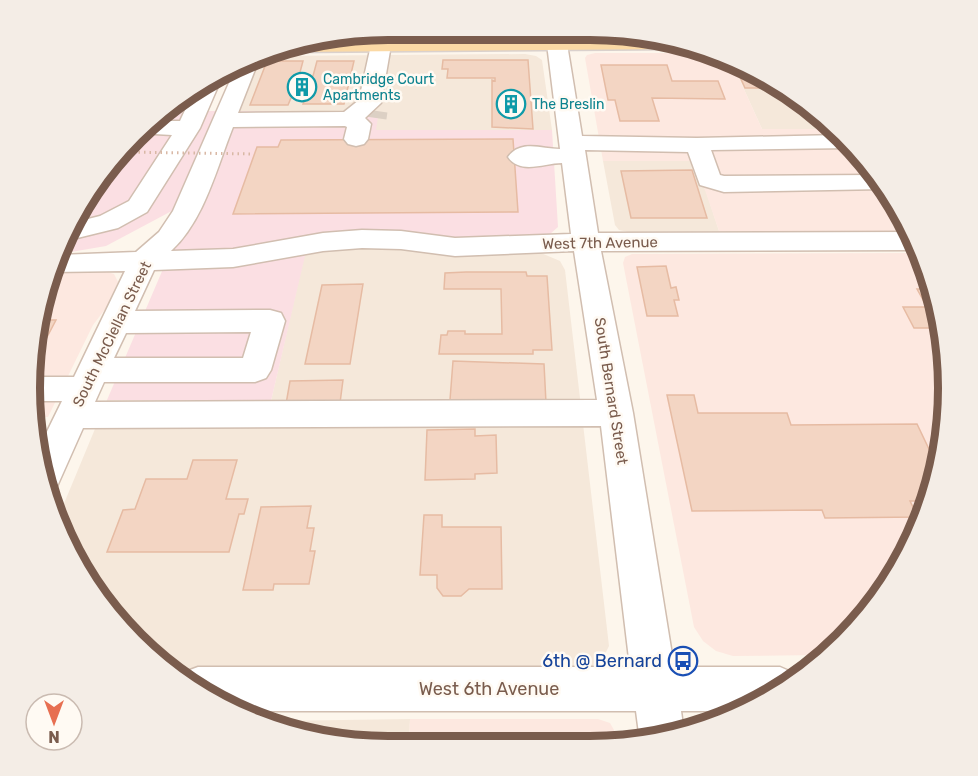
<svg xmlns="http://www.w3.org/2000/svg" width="978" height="776" viewBox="0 0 978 776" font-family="Rubik,sans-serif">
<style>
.residential{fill:#f5e8da}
.commercial{fill:#fde8e0}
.medical{fill:#fbdfe3}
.green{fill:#d8ecc9}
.building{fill:#f3d5c3;stroke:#e6bba3;stroke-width:1.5}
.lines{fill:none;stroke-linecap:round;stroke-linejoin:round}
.minor-tunnel{stroke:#dcd0c4;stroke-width:21;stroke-dasharray:21 10;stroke-linecap:butt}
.minor-casing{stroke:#d1beb0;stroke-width:3}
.major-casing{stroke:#dad1cd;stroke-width:3}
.minor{fill:#fff;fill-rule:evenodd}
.major{fill:#fbd9a5;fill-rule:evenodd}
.path-bridge{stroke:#d9b8a5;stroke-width:3;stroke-dasharray:1.5 4;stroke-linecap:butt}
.labels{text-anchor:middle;stroke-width:5;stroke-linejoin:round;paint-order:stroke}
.far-culture-label{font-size:14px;fill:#0d838f;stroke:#fffaf3;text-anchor:start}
.street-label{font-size:15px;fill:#7a5c4d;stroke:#fffaf3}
.near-transit-label{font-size:18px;fill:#164399;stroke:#fffaf3;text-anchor:end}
.near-street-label{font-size:18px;fill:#7a5c4d;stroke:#fffaf3}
.rim{fill:none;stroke:#7a5c4d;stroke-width:8}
</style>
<rect width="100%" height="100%" fill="#fdf6ec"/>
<path class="residential" d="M525,54L536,56L542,60L552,130H375L379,111H238L257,64L264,59L274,56Z
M733,65L826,119L834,129H762Z
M603,161H696L719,231L628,232L619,230L615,225Z
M387,247L454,256L541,253L560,261L565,270L609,646L603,658L591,667L574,669L173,671L119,624L78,567L58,518L107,400L271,401L305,253Z
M410,719L409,741L318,739L274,721Z"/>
<path class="commercial" d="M595,53H712L733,65L762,129H834L900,209L907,231H719L695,161H603L585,58L587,55Z
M915,253L945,342L936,481L874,606L818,655L733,656L716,651L703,641L694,627L623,263L625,257L632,254Z
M101,270L114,274L118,282L106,308L93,325L48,417H34L30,388L42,295L51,273Z
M410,719H598L610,723L618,737L619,744L409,741Z"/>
<path class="medical" d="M199,85L186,111H379L376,130H552L558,227L550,234L539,237L309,239L271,401L107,400L163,269L198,197L106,246L59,254L78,209L135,135Z"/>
<path class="green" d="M388,30L613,31L630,34L351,35Z"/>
<path class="building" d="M443,60H528L533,129L492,127V80L495,81V78H447L448,69H442Z
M267,61H303L299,76H313L317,61H354L344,104H303L306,97L291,98L288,105H250Z
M601,65H667L672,81H718L725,99L652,98L659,121H620L615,100H608Z
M735,66L772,88H745Z
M513,139L518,212L233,214L257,147H278L281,140Z
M108,170L89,203H82Z
M692,170L707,218H631L621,171Z
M666,266L671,288L676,287L679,300H674L678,316H647L637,267Z
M466,272H526L527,276H547L552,350H533V354H439L441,335H447L448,331H465V334H502L501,289H444L445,273Z
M363,284L350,364H305L322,285Z
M917,289H927L940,328H914L903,307H927Z
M39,320H56L37,356H34Z
M453,361L544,364L546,403L450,400Z
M343,380L340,403L286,404L290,381Z
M667,395H694L698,413H787L791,425L917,424L937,466L936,481L926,501H910L918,517L825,518L822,510L692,511Z
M475,429V436L496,435L497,473L475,474V479L425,480L427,430Z
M193,460H237L226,499H248L244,514H239L229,552H107L123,510L135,509L146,479H187Z
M311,506L307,528H314L310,551H315L309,584H274L273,590H243L261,507Z
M424,515H442V527H501L502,589H469L461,596H443L437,588V575H420Z"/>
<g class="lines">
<path class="minor-tunnel" d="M376,118L377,111"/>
<g class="minor-casing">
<path id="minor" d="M557,38L564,40L567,44L582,136L697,138L839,135L850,148L711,150L720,175L724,176L872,175L884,189L724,192L700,185L688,152L585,150L598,233L908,232L914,249L911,250L601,251L633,413L674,667H780L796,674L769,698L737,711H681L684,733L640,741L636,711H251L189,685L180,678L182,673L198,667H630L601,426L83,428L55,491L47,493L42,480L38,450L62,401H32L31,377H74L125,271L52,272L59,255L136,252L159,232L173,211L236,67L256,59L258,62L238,113L344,112L359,100L371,45L374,41H388L391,45L381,103L365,118L371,124L368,139L364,144L356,146L348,144L344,139L347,127L345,126L233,127C217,167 204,221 171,251L233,249L323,233L362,230L401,231L455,238L571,234L562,163C545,163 520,175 508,157C521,139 542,149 560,149L547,44L550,40ZM362,248L401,249L455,256L574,251L597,400L95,402L104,382H255L266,378L271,370L285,321L281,313L270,310L135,311L154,270L233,267L323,251ZM251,332L243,358H114L126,333Z
M219,74L222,77L200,128L147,212L118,228L65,241L72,223L100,216L129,201L172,135L137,133L153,121H180L195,89Z"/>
</g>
<g class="major-casing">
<path id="major" d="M646,37L685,45L676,49L286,52L278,49L296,42L314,40Z"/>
</g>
<use href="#minor" class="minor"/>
<use href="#major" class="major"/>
<path class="path-bridge" d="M122,152L254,154"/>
</g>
<defs>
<g id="building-ring" transform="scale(1.5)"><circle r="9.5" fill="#fffaf3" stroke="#0f9aa8" stroke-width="1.5"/><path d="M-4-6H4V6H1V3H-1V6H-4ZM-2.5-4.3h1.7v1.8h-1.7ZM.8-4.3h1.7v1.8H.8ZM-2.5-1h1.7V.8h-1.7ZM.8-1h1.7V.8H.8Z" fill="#0f9aa8"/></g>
<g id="bus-ring" transform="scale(1.5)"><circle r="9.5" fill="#fffaf3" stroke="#1a4fb4" stroke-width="1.5"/><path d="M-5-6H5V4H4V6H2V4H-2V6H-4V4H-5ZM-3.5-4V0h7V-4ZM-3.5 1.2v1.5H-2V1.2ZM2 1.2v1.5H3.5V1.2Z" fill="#1a4fb4"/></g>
</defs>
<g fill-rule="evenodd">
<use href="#building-ring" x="302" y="87"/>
<use href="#building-ring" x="511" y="104"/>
<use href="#bus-ring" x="683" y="661"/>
</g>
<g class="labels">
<g class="far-culture-label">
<text x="323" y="84">Cambridge Court<tspan x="323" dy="16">Apartments</tspan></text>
<text x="532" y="109">The Breslin</text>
</g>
<g class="street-label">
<text transform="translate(600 243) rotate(-1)" y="5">West 7th Avenue</text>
<text transform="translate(112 334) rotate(-64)" y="5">South McClellan Street</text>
<text transform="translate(611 391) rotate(81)" y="5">South Bernard Street</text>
</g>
<g class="near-transit-label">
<text x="662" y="667">6th @ Bernard</text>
</g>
<g class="near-street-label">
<text x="489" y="695">West 6th Avenue</text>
</g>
</g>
<path d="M0 0H978V776H0ZM388 40H590A348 348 0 0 1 938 388V388A348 348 0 0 1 590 736H388A348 348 0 0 1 40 388V388A348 348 0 0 1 388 40Z" fill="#f4ede6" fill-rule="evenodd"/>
<path class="rim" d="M388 40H590A348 348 0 0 1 938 388V388A348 348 0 0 1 590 736H388A348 348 0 0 1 40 388V388A348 348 0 0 1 388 40Z"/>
<g transform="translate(54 722) rotate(180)"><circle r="28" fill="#fffaf3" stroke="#cabbb1" stroke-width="1.5"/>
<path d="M0-4.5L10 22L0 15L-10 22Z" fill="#e76f51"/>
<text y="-9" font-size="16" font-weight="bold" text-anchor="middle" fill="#7a5c4d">N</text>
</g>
</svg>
